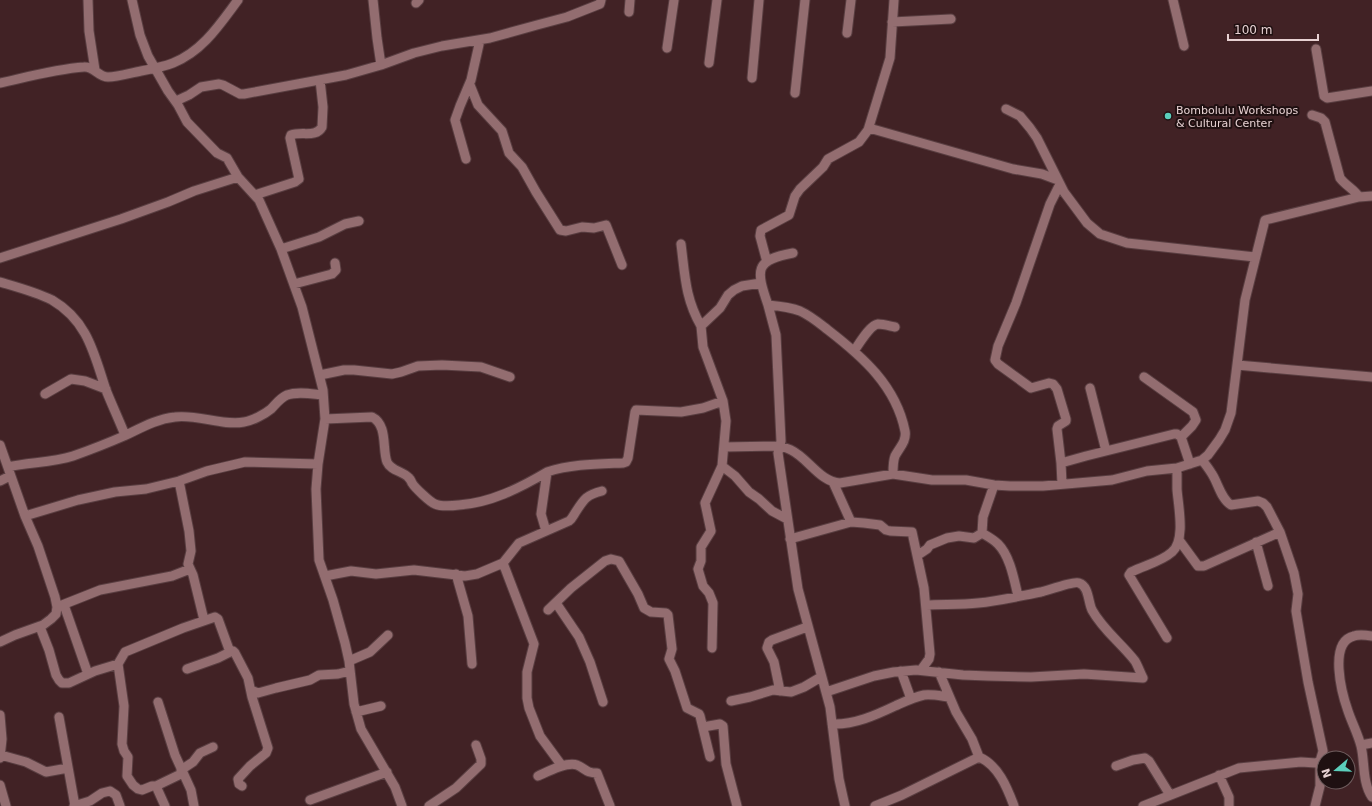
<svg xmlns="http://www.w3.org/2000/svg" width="1372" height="806" viewBox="0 0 1372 806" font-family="'DejaVu Sans',sans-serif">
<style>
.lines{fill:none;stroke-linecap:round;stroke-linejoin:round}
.minor-casing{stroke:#593e41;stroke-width:11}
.minor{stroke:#936d70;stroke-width:9}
.poi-dot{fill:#5bcebb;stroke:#1f1011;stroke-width:1.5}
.labels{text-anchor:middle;stroke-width:4;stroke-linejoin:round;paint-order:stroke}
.poi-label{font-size:11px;fill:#e7d1d2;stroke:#1f1011;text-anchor:start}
</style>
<rect width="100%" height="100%" fill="#412225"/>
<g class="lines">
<g class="minor-casing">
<path id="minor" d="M88,0L89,31L95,70
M132,0L140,35L148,56L168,91L178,105L187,122L217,153L227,158L238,177L259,200L281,249L302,307L323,390L325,419L318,464L316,489L319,560L333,600L345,643L349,661L354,704L361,729L395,787L402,806
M373,0L377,38L381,65
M1173,0L1184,46
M416,3L419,0
M629,12L630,0
M892,22L951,19
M847,33L851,0
M667,48L674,0
M1316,49L1324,96L1327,98L1372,91
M709,63L717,0
M752,78L759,0
M0,83C27,77 56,69 84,67C94,66 98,77 108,77C119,77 130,73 141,71C152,69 163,67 173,63C203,51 220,24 238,0
M470,85L478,105L502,131L509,153L522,167L536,192L560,230L566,231L582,227L594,228L606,225L622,265
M795,93L805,0
M176,101L189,95L201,87L219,84L223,85L240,94H244L346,75L381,65L414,53L442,46L490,38L537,25L567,17L600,4L601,0
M1006,109L1020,116L1030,128L1037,138L1064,192L1087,223L1100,234L1127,243L1255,257
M1312,115L1321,118L1325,122L1340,178C1346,186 1354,189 1359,197
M869,128L1013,169L1042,174L1058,180
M466,159L455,120L460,106L471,80L480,40
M1060,184L1050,204L1016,303L998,346L995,360L998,364L1031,388L1049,383L1053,384L1057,389L1066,419V421L1058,426L1057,429L1061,463L1062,484
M255,195L295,182L299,179L290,138L291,135C302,131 316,138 322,127L323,107L320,80
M681,244C685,275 685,298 701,326
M281,249L319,237L345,224L359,221
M793,253C754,260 756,270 768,305C779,306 790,307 800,311C811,316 819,323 828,330C863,357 896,386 905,431C907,441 899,448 895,456C893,461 893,468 893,474
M0,258L121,219L168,202L194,191L238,177
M767,262L760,236L761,230L789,215L795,196L800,189L823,167L828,159L859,142L868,130L890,58L894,0
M0,282C17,287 36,292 52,300C88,321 94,354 106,390C112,405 119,420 125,435
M294,284L332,274L336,270L335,263
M768,305L776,335L781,441L778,453L798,589L830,707L839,779L845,806
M854,351C859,344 870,325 878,324C883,324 890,326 895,327
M1237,365L1372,377
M320,375L344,370H354L392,374L401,372L418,366L442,365L481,367L510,377
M1144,377L1193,412L1196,420L1192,426L1181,437
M1090,388L1106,451
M45,394L71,379L85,381L106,389
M325,419L372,417C388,425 382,449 387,462C391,471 403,471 409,478C411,480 411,481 412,483C415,488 430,502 435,504C442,507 451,506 459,505C490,503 520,488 547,472
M0,445L25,516L38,546L55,597L57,607L56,614L51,619L43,625L15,635L0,642
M724,447L779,446C783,447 787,448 791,450C808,458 820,482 840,483L893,474L932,480H966L994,485L1010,486H1043L1112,480L1147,471L1177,468L1202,460L1208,455L1219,440L1225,430L1231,413L1245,300L1265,220L1359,197L1372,196
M1061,463L1086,456L1174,434H1177L1181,437L1190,464
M722,466L735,476L749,492L759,499L772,511L787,519
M8,467C29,462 52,463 73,456C90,450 108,443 124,436C141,428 156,419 175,417C198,414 221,426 244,422C252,421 265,414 271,409C276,404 280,398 287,395C298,391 312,394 323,395
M0,481L10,476
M179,481L189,531L191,551L188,564L193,575L204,620
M833,482L851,522
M25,516L78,500L115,492L146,489L179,481L207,471L245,462L318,464
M546,531L541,514L547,472C571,464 598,464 623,463L626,462L628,458L635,412L636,410L681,412L703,408L723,401
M982,533C987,536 993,539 998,544C1010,556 1014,579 1018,596
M790,539L851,522L864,523L880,525L886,530L890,531L912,532L924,588L930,654L929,659L921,670
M1179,540L1198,566H1204L1280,532
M1256,542L1268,586
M918,555L927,549L930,545L947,538L959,536L974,538L982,533L983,517L994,485
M503,563L534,644L527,672V698L529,708L540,736L562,766
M456,574L468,616L472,664
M325,576L351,571L376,574L414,570L465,576L477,574L503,563L519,543L569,521C572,519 573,516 575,513C584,499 586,495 602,491
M556,603L579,637L590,662L603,702
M64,605L88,674
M926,605C943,604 961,605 978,603C999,601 1020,596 1041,592C1049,590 1074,581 1079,583C1089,586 1088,602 1092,610C1103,630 1121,643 1135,661C1138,666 1140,672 1143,678
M57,607L100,590L172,576L190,569
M548,610L571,588L605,561L611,559L619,561L638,594L644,608L651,612L666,613L668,615L672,649L669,659L675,671L687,708L699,714L700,716L710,757
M40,627L49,650L56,675L59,680L62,683H69L95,671L118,664
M1372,636C1366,635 1359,634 1354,636C1328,642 1342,694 1348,711C1352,723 1358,734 1361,746C1365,762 1362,782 1372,797
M1167,638L1129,575L1131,572C1145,565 1161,562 1172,552C1186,540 1178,505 1177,489C1177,482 1177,475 1177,468
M712,648L713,603L709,593L703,586L698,569L701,561V547L711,531L705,503L722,466L726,421L723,401L703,347L701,326L720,308L728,295L734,290L742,286L761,283
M349,661L370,652L388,635
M187,669L218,658L230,652
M901,671L911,699
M251,690L258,693L276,688L310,680L319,675L338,674L350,671
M780,691L774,662L767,648L769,642L772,640L807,627
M826,692L874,676L894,672L916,670L963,675L988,676L1031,677L1084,674L1143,678
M731,701L750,697L773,690L791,692L804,687L821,677
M158,702L175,755L191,790L194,806
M356,712L381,706
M0,715L2,739L0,758
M59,717L75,806
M832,724C854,725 876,715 895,706C904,702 914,697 924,695C932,694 941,696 949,697
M703,727L720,724L723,726L726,764L737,806
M1361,745L1372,743
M1,755L26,762L46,772L68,768
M979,757C998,765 1007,787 1014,806
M1116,766L1133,760L1145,758L1149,761L1170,795
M181,770L193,762L200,753L213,747
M1219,775L1229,797V806
M538,776C547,772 567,761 577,765C586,769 586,773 597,773L610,806
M0,785L6,806
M156,786L183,773
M310,800L387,772
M74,806L90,801L102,793L110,791L116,795L120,806
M165,806L156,786H152L142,790L138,789L133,785L127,776L128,757L124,751L122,744L124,706L118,664L125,652L183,628L215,617L218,619L230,652L233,651L235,653L248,678L252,697L268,748L266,753L250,766L238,779L239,784L242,786
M429,806L456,788L481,764V759L476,745
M875,806L902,795L979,757L972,739L956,712L939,672
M1143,806L1239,768L1301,762L1316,763L1320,761L1323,751L1308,682L1296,611L1298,594L1294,573L1280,532L1267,507L1263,503L1258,501L1231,505C1221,499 1218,483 1212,474C1209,469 1206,465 1202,460
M1315,806L1320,786V761"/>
</g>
<use href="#minor" class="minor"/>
</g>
<circle class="poi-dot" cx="1168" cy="116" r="4"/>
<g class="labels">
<g class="poi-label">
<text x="1176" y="114">Bombolulu Workshops<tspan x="1176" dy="13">&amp; Cultural Center</tspan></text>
</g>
</g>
<g transform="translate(1336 770) rotate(251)"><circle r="19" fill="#1f1011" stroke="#6f5d5e"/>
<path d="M0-3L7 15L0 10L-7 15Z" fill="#5bcebb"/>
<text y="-6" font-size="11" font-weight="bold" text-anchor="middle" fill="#e7d1d2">N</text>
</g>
<path d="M1228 34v6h90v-6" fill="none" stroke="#e7d1d2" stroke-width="2"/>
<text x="1234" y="34" font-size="12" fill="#e7d1d2" stroke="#1f1011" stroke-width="3" paint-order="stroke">100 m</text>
</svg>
